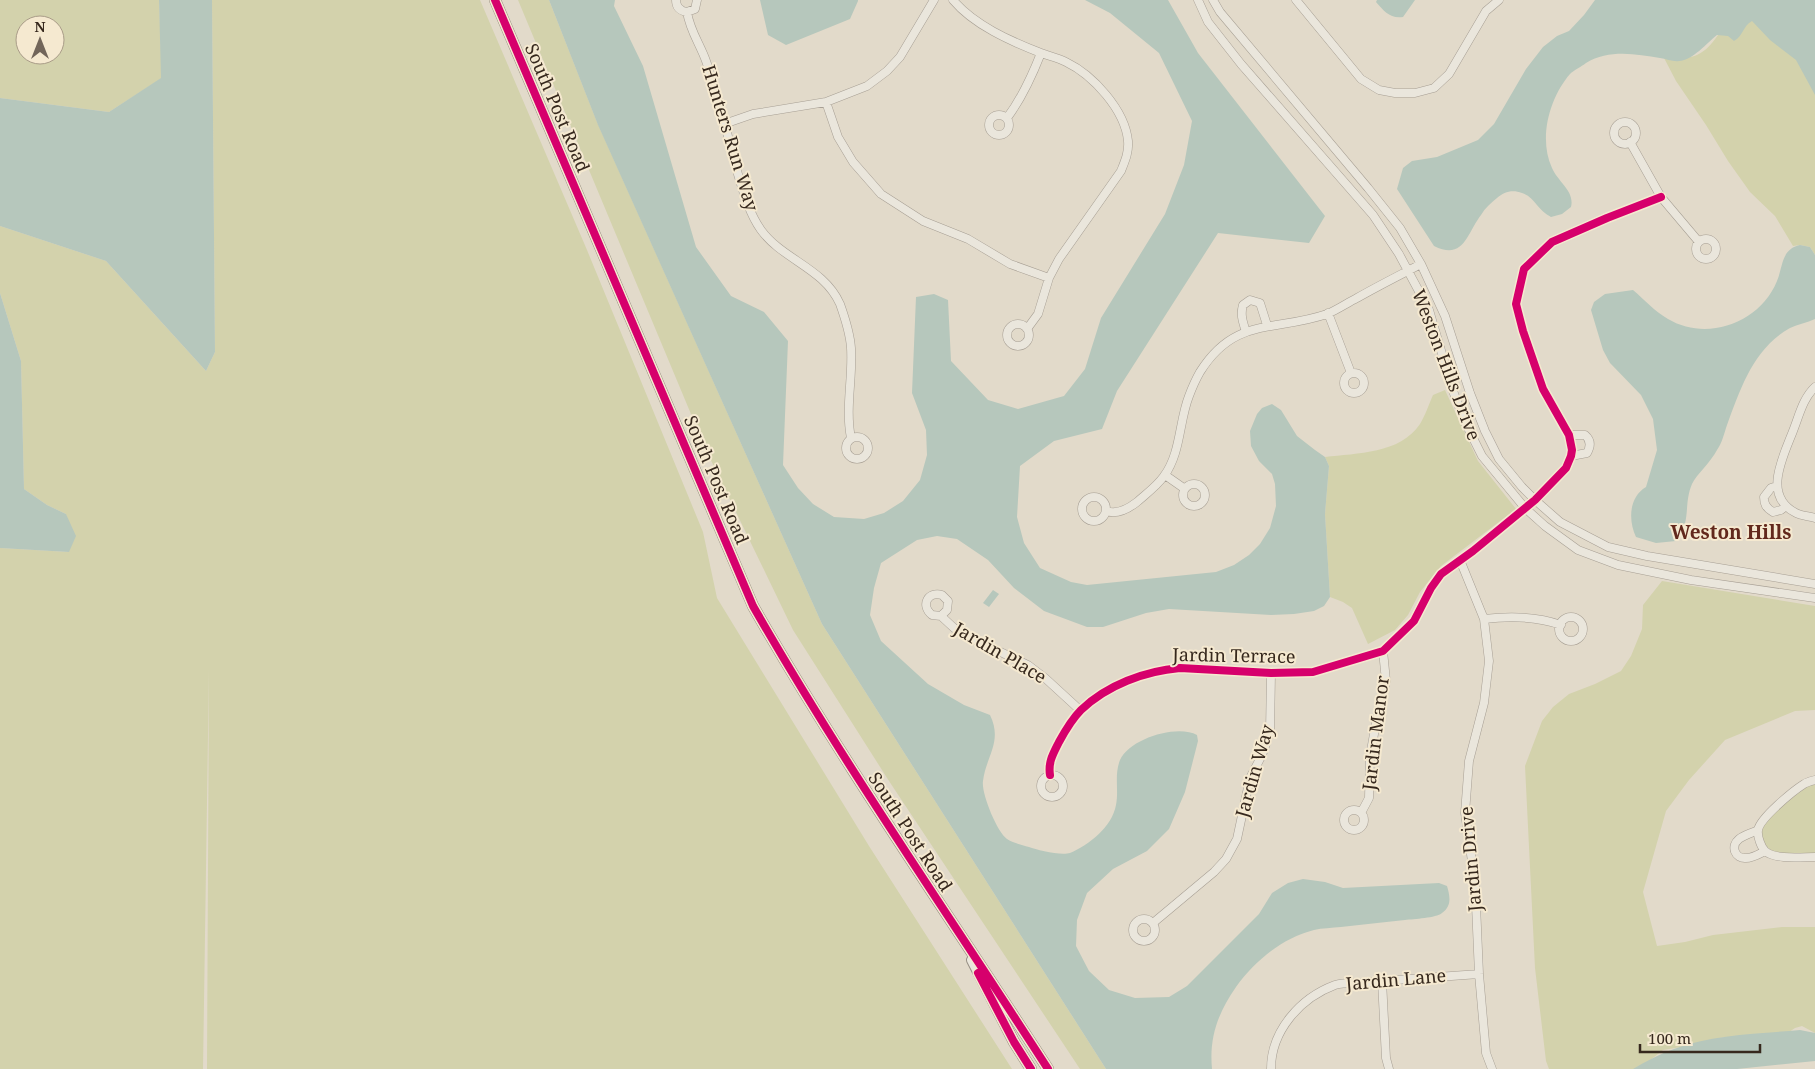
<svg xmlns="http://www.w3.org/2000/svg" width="1815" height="1069" viewBox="0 0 1815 1069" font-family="'Noto Serif',serif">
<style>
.green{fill:#d3d2ac;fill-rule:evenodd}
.water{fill:#b6c7bc}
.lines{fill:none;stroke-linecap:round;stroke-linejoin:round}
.street-casing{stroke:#a79f94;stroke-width:9}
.secondary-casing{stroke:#978f84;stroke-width:12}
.street{stroke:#eae6dc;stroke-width:8}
.secondary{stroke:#eae6dc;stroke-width:10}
.cycleway-casing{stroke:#f5e9d0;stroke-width:11}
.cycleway{stroke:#d6006c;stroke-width:8}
.labels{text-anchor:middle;stroke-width:4;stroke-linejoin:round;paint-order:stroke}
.street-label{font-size:18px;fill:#36281d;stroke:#f5e9d0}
.neighbourhood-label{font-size:19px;font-weight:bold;fill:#62281c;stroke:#f5e9d0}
</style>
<rect width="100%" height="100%" fill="#e2daca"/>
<path class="green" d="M0,0H159L162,78L109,112L0,98ZM25,25H55V55H25Z
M212,0H480L587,250L703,532L717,598L869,846L1012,1069H207L209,668L203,1069H0V548L69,552L66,514L47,505L24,489L21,361L0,293V226L106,261L206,371L215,352Z
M518,0H549L597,122L822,624L1106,1069H1080L889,781L793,630L706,450Z
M1721,0L1815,46V255L1810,247L1800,245L1793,246L1775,216L1750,192L1728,161L1706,125L1676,81L1663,56C1698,63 1707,52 1725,25Z
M1445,390L1478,461L1516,509L1441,566L1420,592L1408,615L1395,630L1368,644L1352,608L1343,602L1330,597L1325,514L1329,466L1325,457C1357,453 1400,454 1420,424C1425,416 1429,404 1433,395Z
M1662,581L1815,606V710L1795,711L1725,740L1689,780L1666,811L1643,892L1657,946L1685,942L1713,935L1782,927H1815V1033L1802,1026L1795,1028L1780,1038L1756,1040L1734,1037L1719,1038L1712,1042L1663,1050L1639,1069H1549L1546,1061L1535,968L1525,766L1542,721L1553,707L1569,694L1595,684L1621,671L1631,656L1642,629L1643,605Z
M1815,780V857L1765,851L1758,830L1764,819L1805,783Z"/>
<path class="water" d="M159,0H212L215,352L206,371L106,261L0,226V98L109,112L161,78Z
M549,0H615L614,6L643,66L696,247L731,296L764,312L788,341L783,465L798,488L813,504L834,517L864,519L884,513L903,501L920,480L927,455L926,430L912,393L916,297L934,294L948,300L951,361L988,400L1018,409L1064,396L1085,369L1101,318L1165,214L1184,165L1192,121L1159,53L1110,13L1085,0H1168L1198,53L1325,216L1309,243L1218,233L1117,391L1102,429L1054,441L1020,466L1017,517L1024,543L1040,568L1071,582L1087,585L1216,572L1234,565L1249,555L1260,544L1270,528L1276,506L1275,484L1272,474L1259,461L1251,446L1250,431L1257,414L1262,408L1272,404L1281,410L1297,436L1315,450L1325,457L1329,466L1325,514L1330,597L1324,606L1314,611L1294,614L1271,615L1169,609L1146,613L1103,627H1087L1044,611L1014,588L988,560L957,539L937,536L917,540L881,563L874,588L870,615L881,641L928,684L964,705L990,715C1003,742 986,756 983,781C981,793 997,832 1007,839C1013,843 1022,845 1029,847C1037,850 1061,856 1070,853C1089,845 1112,827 1116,805C1119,790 1114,775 1120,760C1130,738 1178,724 1197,735L1198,741L1185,792L1169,829L1147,851L1113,869L1087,893L1077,920L1076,946L1089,971L1109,990L1135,998L1169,997L1187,986L1259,914L1272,893L1288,883L1303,879L1325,882L1343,888L1439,883L1447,886C1450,896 1452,906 1442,913C1436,918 1414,919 1405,920C1383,922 1362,925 1341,927C1332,928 1322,928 1314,930C1282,938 1255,961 1236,987C1218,1013 1209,1037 1212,1069H1106L822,624L598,125Z
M760,0H858V1L850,19L786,45L768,35Z
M1377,0H1415L1403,17C1390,19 1384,11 1376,2Z
M1595,0H1815V95L1796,60L1770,40L1752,21C1742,27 1744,35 1734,41L1728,36L1717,35C1707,43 1693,60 1679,61C1674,62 1666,59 1660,58C1636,54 1609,49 1586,63C1581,67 1574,70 1570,74C1550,97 1538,138 1552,168C1558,182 1575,191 1571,207L1562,214L1551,217C1537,210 1535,197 1522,193C1512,189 1504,192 1497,198C1491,203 1485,208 1481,215C1467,233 1464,261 1434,246L1397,189L1403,168L1412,161L1437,157L1478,140L1494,124L1526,69L1543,47L1557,36L1569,31L1584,15Z
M1800,245L1810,247L1815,255V319C1807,323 1798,324 1790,328C1753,349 1741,388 1727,425C1724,434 1722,443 1717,450C1711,462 1696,475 1692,484C1683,505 1692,522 1676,541L1656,543L1636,537C1628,520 1629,497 1646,487L1657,450L1653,419L1641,395L1610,363L1603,350L1591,310L1594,302L1605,294L1633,290C1645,300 1654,311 1668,319C1707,342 1760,323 1777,281C1783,267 1781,249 1800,245Z
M0,293L21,361L24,489L47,505L66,514L76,536L69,552L0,548Z
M993,590L999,594L989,607L983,603Z
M1800,1030L1815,1033V1061L1737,1069H1633C1646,1061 1660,1054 1674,1049C1713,1034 1759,1034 1800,1030Z"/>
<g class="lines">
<g class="street-casing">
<path id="street" d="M676,0C676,7 680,11 687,12L695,9L697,0
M953,0C974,25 1010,41 1041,53C1049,56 1058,58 1066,62C1093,75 1125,110 1128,141C1129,152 1125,161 1121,171L1059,259L1049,278L1038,314L1027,329
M1198,0L1208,22L1241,64L1373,215L1399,254L1429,310L1453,391L1464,420L1482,456L1525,508L1545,526L1578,550L1618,565L1691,580L1815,598
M1213,0L1220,12L1368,188L1400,228L1421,264L1445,316L1470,393L1485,431L1499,459L1522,487L1535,500L1560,522L1608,547L1647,556L1815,584
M1296,0L1361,79L1379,90L1395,93H1415L1434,88L1449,74L1486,11L1499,0
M687,12C690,31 700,44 706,61C719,97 727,134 737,171C743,191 749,213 761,230C783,260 824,268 840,304C845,318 850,333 851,348C853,378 845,408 851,438
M826,102L838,137L853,162L881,194L923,221L968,239L1010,264L1049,278
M989 125a10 10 0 1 1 20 0a10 10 0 1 1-20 0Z
M1007,118C1022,98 1032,76 1041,53
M1614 133a11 11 0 1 1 22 0a11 11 0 1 1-22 0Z
M724,124L753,114L826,102L867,86L887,71L900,57L934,0
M1630,142L1661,197L1699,242
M1696 249a10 10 0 1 1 20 0a10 10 0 1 1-20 0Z
M1328,313L1351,373
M1007 335a11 11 0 1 1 22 0a11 11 0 1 1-22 0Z
M1246,332C1243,322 1240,315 1243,305L1250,300L1260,303L1267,325
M1344 383a10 10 0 1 1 20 0a10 10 0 1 1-20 0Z
M1815,387C1803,398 1799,416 1793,431C1783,457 1762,496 1796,513C1802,516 1809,516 1815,518
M1569,435H1585C1591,440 1591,446 1587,453L1571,456
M846 448a11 11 0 1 1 22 0a11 11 0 1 1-22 0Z
M1165,475L1185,489
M1183 495a11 11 0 1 1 22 0a11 11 0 1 1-22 0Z
M1777,486L1771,488L1764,497C1764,504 1766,508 1773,512L1781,510L1786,506
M1082 509a12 12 0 1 1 24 0a12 12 0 1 1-24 0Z
M1106,511C1117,515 1128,509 1137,502C1146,494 1157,486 1164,476C1181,453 1179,421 1189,396C1192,388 1196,379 1200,372C1235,316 1275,332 1327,314C1337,310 1347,303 1357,298C1378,286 1400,275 1421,264
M1460,560L1484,619L1489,661L1484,703L1469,761L1465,813L1475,882L1479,974L1486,1053L1492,1069
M941,616L947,610L948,601L942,595C928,591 920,605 932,615L941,616L954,628L971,638L1028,665L1045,678L1081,711
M1559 629a12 12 0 1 1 24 0a12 12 0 1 1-24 0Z
M1484,619C1510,616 1536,616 1561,625
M1041 786a11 11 0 1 1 22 0a11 11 0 1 1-22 0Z
M1050,775C1048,762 1053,754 1059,742C1065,731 1072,719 1081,710C1107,685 1145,671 1180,668L1271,673L1313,672L1383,651L1414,621L1431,588L1441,574L1473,551L1535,500L1566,468L1571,456L1572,450L1569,435L1543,389L1523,331L1516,304L1524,269L1552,242L1607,218L1661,197
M1815,780C1811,781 1807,782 1804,784C1793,791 1760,818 1758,830C1757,836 1761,847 1765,851C1775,860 1802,857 1815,857
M1344 820a10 10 0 1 1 20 0a10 10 0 1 1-20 0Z
M1361,813L1369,798L1370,756L1376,723L1386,681L1383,651
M1758,830C1752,833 1744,835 1739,839C1730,846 1735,859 1746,858C1753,858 1759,854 1765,851
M1133 930a11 11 0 1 1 22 0a11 11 0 1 1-22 0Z
M1153,923L1214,872L1226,859L1237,839L1250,778L1262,755L1270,732L1271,673
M1382,981L1386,1058L1389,1069
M1271,1069C1271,1031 1300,998 1335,985C1341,983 1348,983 1354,983L1479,974"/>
</g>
<g class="secondary-casing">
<path id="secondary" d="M495,0L753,606C844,765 949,915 1048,1069
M972,960L1014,1042L1031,1069"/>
</g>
<use href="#street" class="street"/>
<use href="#secondary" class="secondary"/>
<g class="cycleway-casing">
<path id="cycleway" d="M495,0L753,606C844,765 949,915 1048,1069
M1050,775C1048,762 1053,754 1059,742C1065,731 1072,719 1081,710C1107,685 1145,671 1180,668L1271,673L1313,672L1383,651L1414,621L1431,588L1441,574L1473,551L1535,500L1566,468L1571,456L1572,450L1569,435L1543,389L1523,331L1516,304L1524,269L1552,242L1607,218L1661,197
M978,973L1014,1042L1031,1069"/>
</g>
<use href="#cycleway" class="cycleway"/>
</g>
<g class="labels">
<g class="street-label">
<text transform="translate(557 108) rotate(67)" y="6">South Post Road</text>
<text transform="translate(730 138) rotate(73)" y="6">Hunters Run Way</text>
<text transform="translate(1446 365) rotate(69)" y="6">Weston Hills Drive</text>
<text transform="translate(716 480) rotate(67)" y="6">South Post Road</text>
<text transform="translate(1000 653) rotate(30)" y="6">Jardin Place</text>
<text transform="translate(1234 656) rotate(1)" y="6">Jardin Terrace</text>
<text transform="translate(1376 733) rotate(-83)" y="6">Jardin Manor</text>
<text transform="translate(1255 771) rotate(-74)" y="6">Jardin Way</text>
<text transform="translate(910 832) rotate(57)" y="6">South Post Road</text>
<text transform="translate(1471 859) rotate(-95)" y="6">Jardin Drive</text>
<text transform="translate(1396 980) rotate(-5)" y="6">Jardin Lane</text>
</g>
<g class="neighbourhood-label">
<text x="1731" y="539">Weston Hills</text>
</g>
</g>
<g transform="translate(40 40)"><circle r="24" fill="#f5e9d0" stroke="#a99c88"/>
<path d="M0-4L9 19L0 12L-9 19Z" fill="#72665a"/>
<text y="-8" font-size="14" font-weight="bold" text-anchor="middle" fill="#36281d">N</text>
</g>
<path d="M1640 1044v8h120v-8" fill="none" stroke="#36281d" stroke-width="2.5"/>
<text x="1648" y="1044" font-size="15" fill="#36281d" stroke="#f5e9d0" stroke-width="4" paint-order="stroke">100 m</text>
</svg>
